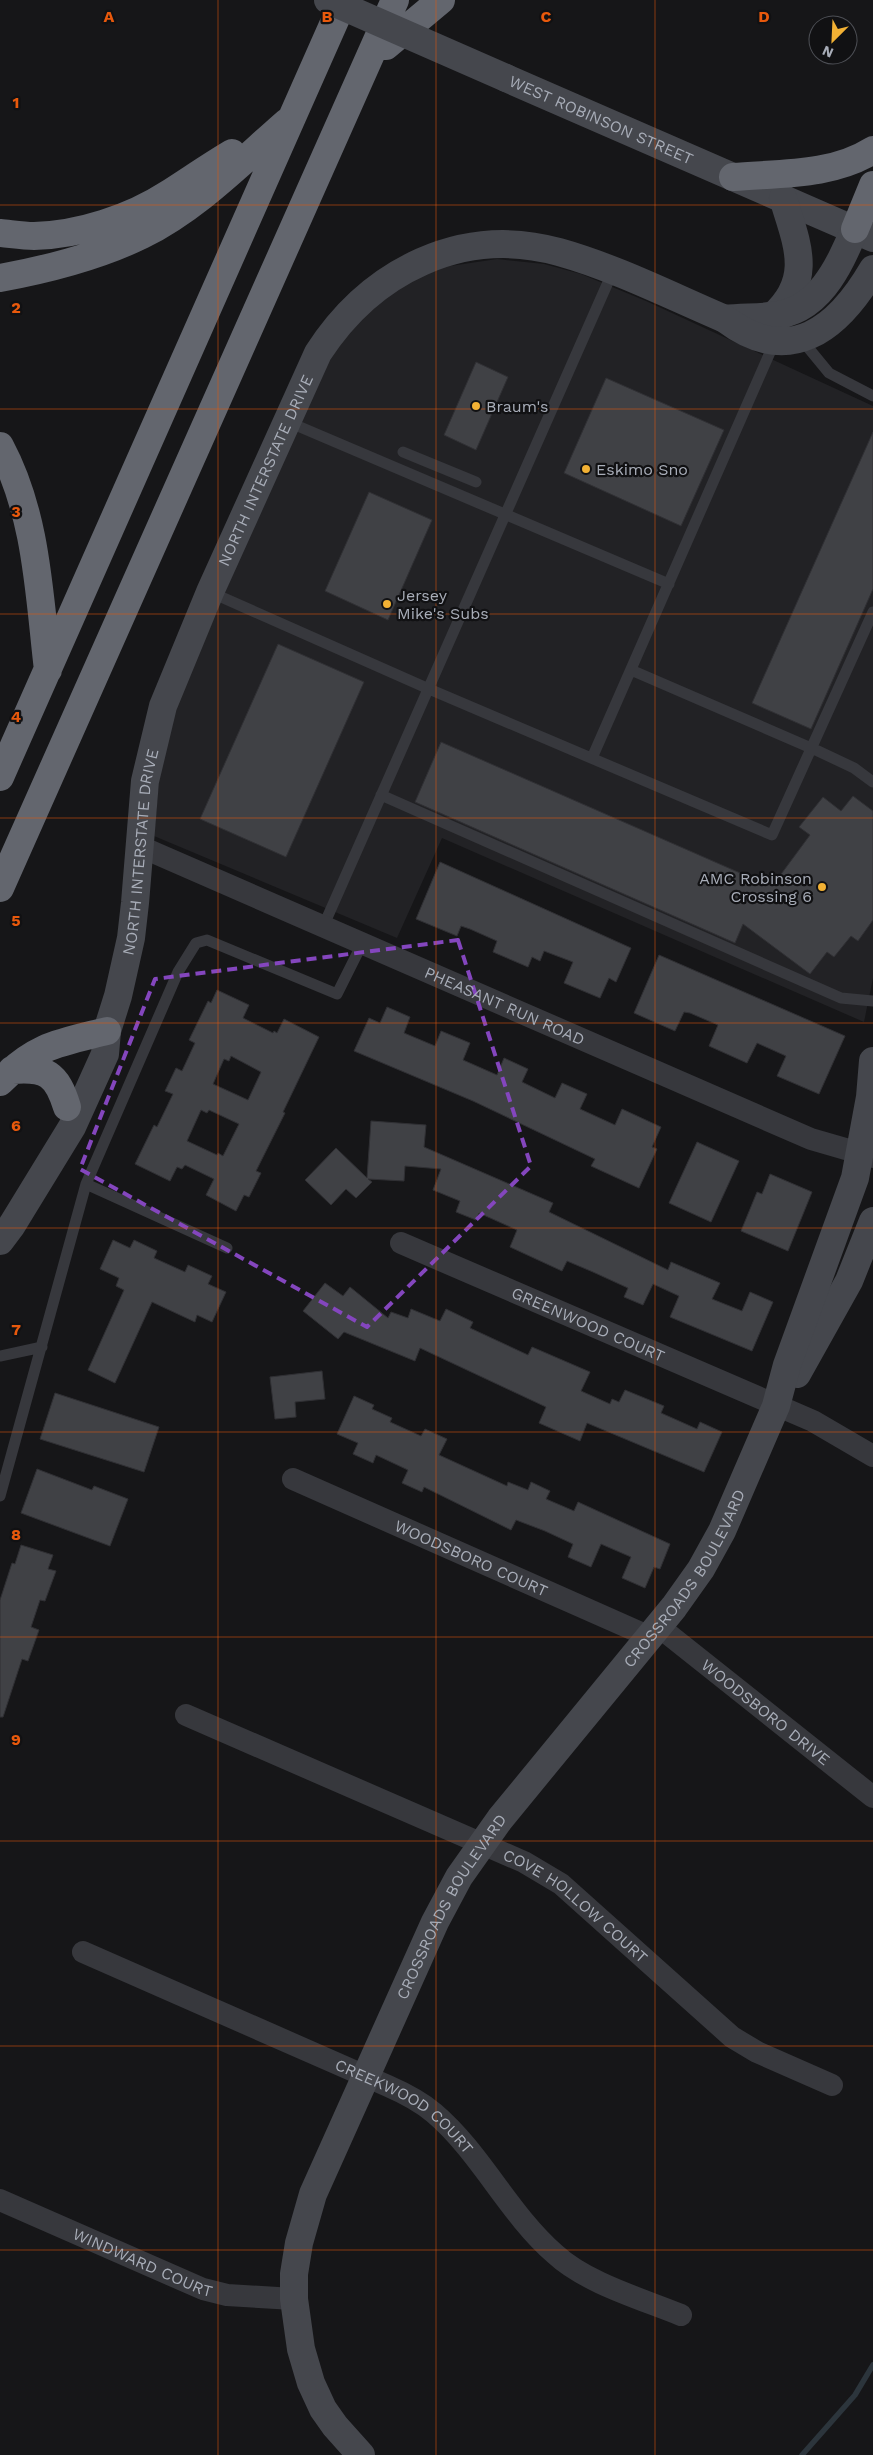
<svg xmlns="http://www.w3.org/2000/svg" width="873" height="2455" viewBox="0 0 873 2455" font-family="'Work Sans',sans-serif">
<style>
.built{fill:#222225}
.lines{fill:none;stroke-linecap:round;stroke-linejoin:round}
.stream{stroke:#2c353c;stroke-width:5.5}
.building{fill:#404145;stroke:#303034;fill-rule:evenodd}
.lane{stroke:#37383d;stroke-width:11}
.street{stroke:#37383d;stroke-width:22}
.secondary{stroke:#45474d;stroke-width:28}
.highway{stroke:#63666e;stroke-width:28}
.secondary-bridge{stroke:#45474d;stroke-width:28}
.marked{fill:none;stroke:#8446be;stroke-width:4;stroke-dasharray:10 6;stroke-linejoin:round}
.grid{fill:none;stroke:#e8590c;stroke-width:1;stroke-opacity:0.55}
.poi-dot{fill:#f2b134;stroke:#111113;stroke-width:2}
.labels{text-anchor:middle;stroke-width:4.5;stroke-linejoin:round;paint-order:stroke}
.street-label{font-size:16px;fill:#a8adb8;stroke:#111113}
.poi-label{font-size:16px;fill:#a8adb8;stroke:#111113;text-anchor:start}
.grid-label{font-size:16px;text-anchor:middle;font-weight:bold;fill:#e8590c;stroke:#111113;stroke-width:4.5;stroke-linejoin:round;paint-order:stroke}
</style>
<rect width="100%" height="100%" fill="#161618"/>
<path class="built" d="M497,259L544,264L581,274L646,301L873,406V978L864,1022L442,838L397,938L154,836L163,737L322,365L360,317L385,295L437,268Z"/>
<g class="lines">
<path class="stream" d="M802,2455L855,2395L873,2365"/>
</g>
<path class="building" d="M476,362L508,377L476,450L444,435Z
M606,378L724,430L681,526L564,473Z
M873,432V589L811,729L752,703Z
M369,492L432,520L388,620L325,591Z
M278,644L364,682L286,857L200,819Z
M441,742L763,883L767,874L776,881L810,835L799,827L823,797L841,811L853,796L873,811V920L858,941L851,936L834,957L827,952L810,974L743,924L735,943L415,802Z
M440,862L631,948L616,982L609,978L600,998L564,983L573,962L544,951L540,961L532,957L528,967L493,952L497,941L470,929L461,926L457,936L416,919Z
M659,955L845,1036L819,1094L777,1076L786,1056L757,1043L747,1063L709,1046L718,1025L690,1013L684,1012L675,1031L634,1013Z
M217,990L249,1005L243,1018L273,1033L274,1031L277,1033L284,1019L319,1037L283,1112L285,1113L256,1171L261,1173L249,1197L244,1195L236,1211L206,1195L214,1179L185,1165L182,1169L177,1167L170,1181L135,1164L154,1125L157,1127L173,1094L165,1091L176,1068L182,1071L195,1043L189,1040L208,1001L211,1003ZM231,1056L261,1072L248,1100L213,1084L224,1059L229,1061ZM201,1110L207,1113L209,1110L239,1124L223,1156L218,1153L217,1155L187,1141Z
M387,1007L410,1017L404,1033L435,1046L441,1031L470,1043L463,1060L497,1075L504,1058L528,1069L522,1082L555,1098L562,1083L587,1094L580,1109L615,1125L622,1109L661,1127L652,1147L657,1149L639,1188L591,1166L595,1159L473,1101L354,1051L369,1018L380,1023Z
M371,1121L426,1125L424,1147L553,1203L549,1212L668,1270L671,1262L720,1283L712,1299L742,1311L750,1292L773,1302L752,1351L670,1317L679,1296L653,1284L643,1305L624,1297L628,1288L593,1272L567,1261L562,1271L510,1247L517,1230L479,1213L476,1220L456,1212L460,1201L433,1190L441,1169L405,1166L404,1181L368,1179L372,1182L356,1198L346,1189L331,1205L305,1180L336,1148L367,1178Z
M697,1142L739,1161L711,1222L669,1203Z
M770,1174L812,1192L788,1251L741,1231L757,1192L762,1194Z
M113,1240L130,1248L134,1240L157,1251L154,1258L185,1272L188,1265L212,1276L208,1284L226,1292L212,1322L197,1315L195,1322L152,1302L115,1383L88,1370L124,1290L116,1286L119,1278L100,1269Z
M325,1283L343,1296L350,1287L388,1318L391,1312L408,1318L411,1309L440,1321L446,1309L473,1322L470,1328L528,1355L532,1347L590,1372L581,1391L610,1404L612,1399L619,1402L625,1390L664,1406L661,1413L697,1429L700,1422L722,1432L704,1472L587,1423L580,1441L539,1423L546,1407L420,1348L415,1361L344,1332L338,1339L303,1311Z
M322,1371L325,1399L295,1402L296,1417L275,1419L270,1377Z
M55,1393L159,1427L144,1472L40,1439Z
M354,1396L374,1405L372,1409L392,1418L390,1422L421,1436L425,1429L447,1439L439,1455L507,1486L508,1482L528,1490L531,1482L550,1491L546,1499L574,1511L578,1502L670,1544L660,1569L654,1567L645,1588L622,1578L631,1557L601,1544L591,1567L568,1557L573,1544L545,1531L516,1520L511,1530L424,1487L422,1492L402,1483L408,1470L376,1455L373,1463L353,1454L358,1443L337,1434Z
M37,1469L92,1490L94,1486L128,1499L110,1546L21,1513Z
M21,1545L53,1555L48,1569L56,1571L45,1601L40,1600L31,1627L39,1630L28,1661L22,1659L3,1717H0V1600L12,1563L15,1564Z"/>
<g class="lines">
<path class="lane" d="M801,339L829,373L873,396
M286,421L669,584
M403,452L476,482
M210,592L429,689L772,835L873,612
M631,670L818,751L854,768L873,782
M592,758L775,341
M381,795L841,998L873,1001
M323,927L613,271
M86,1184L227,1248
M0,1356L42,1347
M0,1496L86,1184L178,972L196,943L207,940L337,994L362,944"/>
<g class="street">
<path id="s1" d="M139,846L811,1139L873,1157"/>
<path id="s2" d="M401,1243L813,1421L873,1456"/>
<path id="s3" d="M293,1479L650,1637"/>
<path id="s4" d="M658,1626L873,1797"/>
<path id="s5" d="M186,1715L524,1862L561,1884L732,2037L757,2052L832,2085"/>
<path id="s6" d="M83,1952L388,2086C404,2093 420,2101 434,2113C481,2153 508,2213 555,2254C586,2283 642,2299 681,2315"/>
<path id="s7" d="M0,2200L203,2289L227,2295L294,2299"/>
</g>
<g class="secondary">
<path id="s8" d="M506,78L873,238"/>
<path d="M773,316C814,279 797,244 783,198"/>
<path d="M725,319C741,317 756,318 771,316C819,312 838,268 855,229"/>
<path id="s9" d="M0,1241L12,1225L72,1127L105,1054L107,1031L118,996L131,938L135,903L145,781L163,706L210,592L318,353C371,271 462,225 559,252C616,268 671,296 725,319C790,368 838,329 873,269"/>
<path d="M797,1374L849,1281L873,1221"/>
<path id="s10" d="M361,2455L335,2426L323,2409L311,2383L301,2349L294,2299V2274L299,2243L313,2194L435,1922L459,1877L500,1819L674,1607L701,1569L722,1531L776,1406L787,1365L855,1178L870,1097L873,1061"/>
</g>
<path class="highway" d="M386,46L441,0
M733,177C780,173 832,176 873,150
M855,229L873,185
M0,233C11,234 23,236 34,236C79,235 131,218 168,194C190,180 210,166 232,153
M0,278C49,269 97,257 142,235C197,208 242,161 287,122
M0,446C37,515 39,594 48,670
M0,777L344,0
M0,888L395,0
M12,1070C46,1067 57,1074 67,1107
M0,1082C36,1045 59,1043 107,1031"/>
<path class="secondary-bridge" d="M328,0L506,78"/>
</g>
<path class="marked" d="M458,940L531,1166L367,1327L80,1169L155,979Z"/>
<path class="grid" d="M218,0V2455M436,0V2455M655,0V2455M0,205H873M0,409H873M0,614H873M0,818H873M0,1023H873M0,1228H873M0,1432H873M0,1637H873M0,1841H873M0,2046H873M0,2250H873"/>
<g class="poi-dot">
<circle cx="476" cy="406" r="5"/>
<circle cx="586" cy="469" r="5"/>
<circle cx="387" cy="604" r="5"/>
<circle cx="822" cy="887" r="5"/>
</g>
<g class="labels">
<g class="street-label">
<text dy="6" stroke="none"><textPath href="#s8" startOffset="104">WEST ROBINSON STREET</textPath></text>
<text dy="6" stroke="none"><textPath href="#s9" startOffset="826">NORTH INTERSTATE DRIVE</textPath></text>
<text dy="6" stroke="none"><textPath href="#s9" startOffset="421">NORTH INTERSTATE DRIVE</textPath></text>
<text dy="6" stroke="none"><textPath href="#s1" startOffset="399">PHEASANT RUN ROAD</textPath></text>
<text dy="6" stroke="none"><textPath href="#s2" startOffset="204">GREENWOOD COURT</textPath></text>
<text dy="6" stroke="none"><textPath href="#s3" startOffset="195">WOODSBORO COURT</textPath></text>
<text dy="6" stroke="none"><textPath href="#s10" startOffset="1006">CROSSROADS BOULEVARD</textPath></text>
<text dy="6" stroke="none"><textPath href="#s4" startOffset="138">WOODSBORO DRIVE</textPath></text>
<text dy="6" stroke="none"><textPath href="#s10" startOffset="601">CROSSROADS BOULEVARD</textPath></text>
<text dy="6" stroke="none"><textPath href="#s5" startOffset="436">COVE HOLLOW COURT</textPath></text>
<text dy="6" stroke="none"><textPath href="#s6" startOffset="358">CREEKWOOD COURT</textPath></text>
<text dy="6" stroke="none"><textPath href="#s7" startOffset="156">WINDWARD COURT</textPath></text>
</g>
<g class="poi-label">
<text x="486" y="412">Braum's</text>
<text x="596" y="475">Eskimo Sno</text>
<text x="397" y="601">Jersey<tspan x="397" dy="18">Mike's Subs</tspan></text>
<text x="812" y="884" text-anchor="end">AMC Robinson<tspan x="812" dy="18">Crossing 6</tspan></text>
</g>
</g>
<g class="grid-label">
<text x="109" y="22">A</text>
<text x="327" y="22">B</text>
<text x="546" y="22">C</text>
<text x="764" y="22">D</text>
<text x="16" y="108">1</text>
<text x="16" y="313">2</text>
<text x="16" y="517">3</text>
<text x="16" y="722">4</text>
<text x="16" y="926">5</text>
<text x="16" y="1131">6</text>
<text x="16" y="1335">7</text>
<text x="16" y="1540">8</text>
<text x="16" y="1745">9</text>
</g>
<g transform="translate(833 40) rotate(204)"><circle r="24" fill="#111113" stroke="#4d4f55"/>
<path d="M0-4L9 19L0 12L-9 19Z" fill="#f2b134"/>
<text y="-8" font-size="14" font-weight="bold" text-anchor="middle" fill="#a8adb8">N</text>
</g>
</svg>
